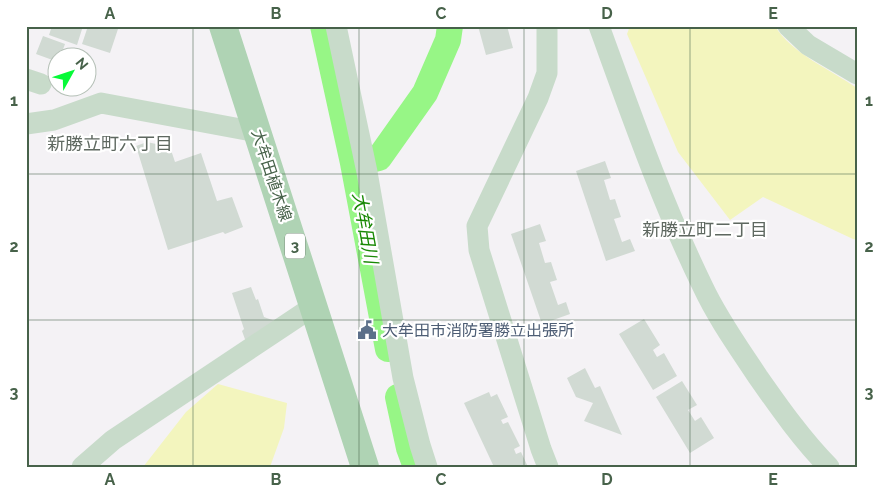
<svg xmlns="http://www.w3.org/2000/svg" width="883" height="493" viewBox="0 0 883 493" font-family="Raleway,'Noto Sans JP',sans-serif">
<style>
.green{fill:#f3f5be}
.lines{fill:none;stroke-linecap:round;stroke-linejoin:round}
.river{stroke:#97f686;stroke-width:26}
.building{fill:#d1dad3}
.minor{stroke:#c8dbca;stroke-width:21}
.major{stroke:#afd3b4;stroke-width:28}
.grid{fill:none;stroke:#47624a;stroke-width:1;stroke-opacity:0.55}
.labels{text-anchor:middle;stroke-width:4.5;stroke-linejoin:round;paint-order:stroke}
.shield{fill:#fff;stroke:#7e9180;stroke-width:1}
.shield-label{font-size:15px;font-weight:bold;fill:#47624a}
.street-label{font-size:16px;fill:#47624a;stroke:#fff}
.service-label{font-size:16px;fill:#4e5e75;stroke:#fff;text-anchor:start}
.neighbourhood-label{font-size:18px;fill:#5e6860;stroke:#fff}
.water-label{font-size:18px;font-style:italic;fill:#198905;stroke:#fff}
.neatline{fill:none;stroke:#47624a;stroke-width:2}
.grid-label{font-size:16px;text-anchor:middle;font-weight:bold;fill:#47624a}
</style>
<rect width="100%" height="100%" fill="#f4f2f5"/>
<path class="green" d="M630,26H775C791,53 831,70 857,88V240L853,239L763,197L730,220L678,152L627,34Z
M218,384L287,403L284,428L270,467H143L186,412Z"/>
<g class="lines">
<path class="river" d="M323,26L353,163
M388,349L353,163H359L379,158L425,93L448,40L450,26
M398,397L409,448L416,467"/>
</g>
<path class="building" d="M52,26H83L77,45L49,35Z
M88,26H119L110,53L82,44Z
M478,26H507L513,48L486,55Z
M43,36L65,44L60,58H58V62L36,54Z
M147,142L165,146L169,144L175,162L201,153L217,201L232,197L243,227L225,234L223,232L168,250L136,146Z
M605,161L611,178L604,180L610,200L615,199L621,217L614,219L622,242L630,239L635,251L606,261L576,171Z
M540,224L546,241L539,243L545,263L551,262L557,280L550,282L558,305L566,302L570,314L542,324L511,234Z
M251,287L256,300L258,299L264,317L275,321L246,342L242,331L244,329L232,293Z
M644,319L660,345L653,350L657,357L664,353L677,376L653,390L619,334Z
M585,368L595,388L600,386L622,435L584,421L593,403L576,397L567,378Z
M682,381L697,405L688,410L695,421L701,417L714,438L690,453L656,397Z
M489,392L491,397L497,394L508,417L501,420L503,424L508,422L520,446L514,449L516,454L521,452L528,467H494L464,403Z"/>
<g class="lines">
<path class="minor" d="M336,26L367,172L403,378L420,445L427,467
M547,26V73L538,98L477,226L479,250L541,449L548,467
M599,26C631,114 662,203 703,287C718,319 739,348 758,377C779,407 803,441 829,467
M788,26L808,45L857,74
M26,79L41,84
M26,124L54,120L101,103L257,132
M82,467L113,440L314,306"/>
<path class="major" d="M223,26L365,467"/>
</g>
<path class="grid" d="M193,26V467M359,26V467M524,26V467M690,26V467M26,174H857M26,320H857"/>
<defs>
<g id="civic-bare" transform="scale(1.5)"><path d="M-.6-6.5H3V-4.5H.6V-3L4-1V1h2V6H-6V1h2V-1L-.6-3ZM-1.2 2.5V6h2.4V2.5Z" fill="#5c6f8a" stroke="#fff" stroke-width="2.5" paint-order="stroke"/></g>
</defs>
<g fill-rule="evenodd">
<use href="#civic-bare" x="367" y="330"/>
</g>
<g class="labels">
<rect class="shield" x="285" y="233.5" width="20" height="25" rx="4"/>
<g class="shield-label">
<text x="295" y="251">3</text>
</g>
<g class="street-label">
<text transform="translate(272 175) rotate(72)" y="6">大牟田植木線</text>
</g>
<g class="service-label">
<text x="382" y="336">大牟田市消防署勝立出張所</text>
</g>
<g class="neighbourhood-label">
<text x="110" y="150">新勝立町六丁目</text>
<text x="705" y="236">新勝立町二丁目</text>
</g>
<g class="water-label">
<text transform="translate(365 228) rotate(80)" y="6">大牟田川</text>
</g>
</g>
<rect width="883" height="493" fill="none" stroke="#ffffff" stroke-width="55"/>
<g transform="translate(72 72) rotate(50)"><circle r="24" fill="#ffffff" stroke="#b5c0b7"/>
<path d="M0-4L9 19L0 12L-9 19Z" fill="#06fa38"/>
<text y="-8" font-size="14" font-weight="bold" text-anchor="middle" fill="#47624a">N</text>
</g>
<rect x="28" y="28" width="828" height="438" class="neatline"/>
<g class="grid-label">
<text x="110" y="19">A</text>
<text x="276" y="19">B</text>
<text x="441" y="19">C</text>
<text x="607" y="19">D</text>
<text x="773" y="19">E</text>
<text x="14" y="106">1</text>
<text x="869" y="106">1</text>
<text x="14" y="252">2</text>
<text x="869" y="252">2</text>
<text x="14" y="398">3</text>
<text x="869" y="398">3</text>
<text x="110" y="485">A</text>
<text x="276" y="485">B</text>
<text x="441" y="485">C</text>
<text x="607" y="485">D</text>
<text x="773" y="485">E</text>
</g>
</svg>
